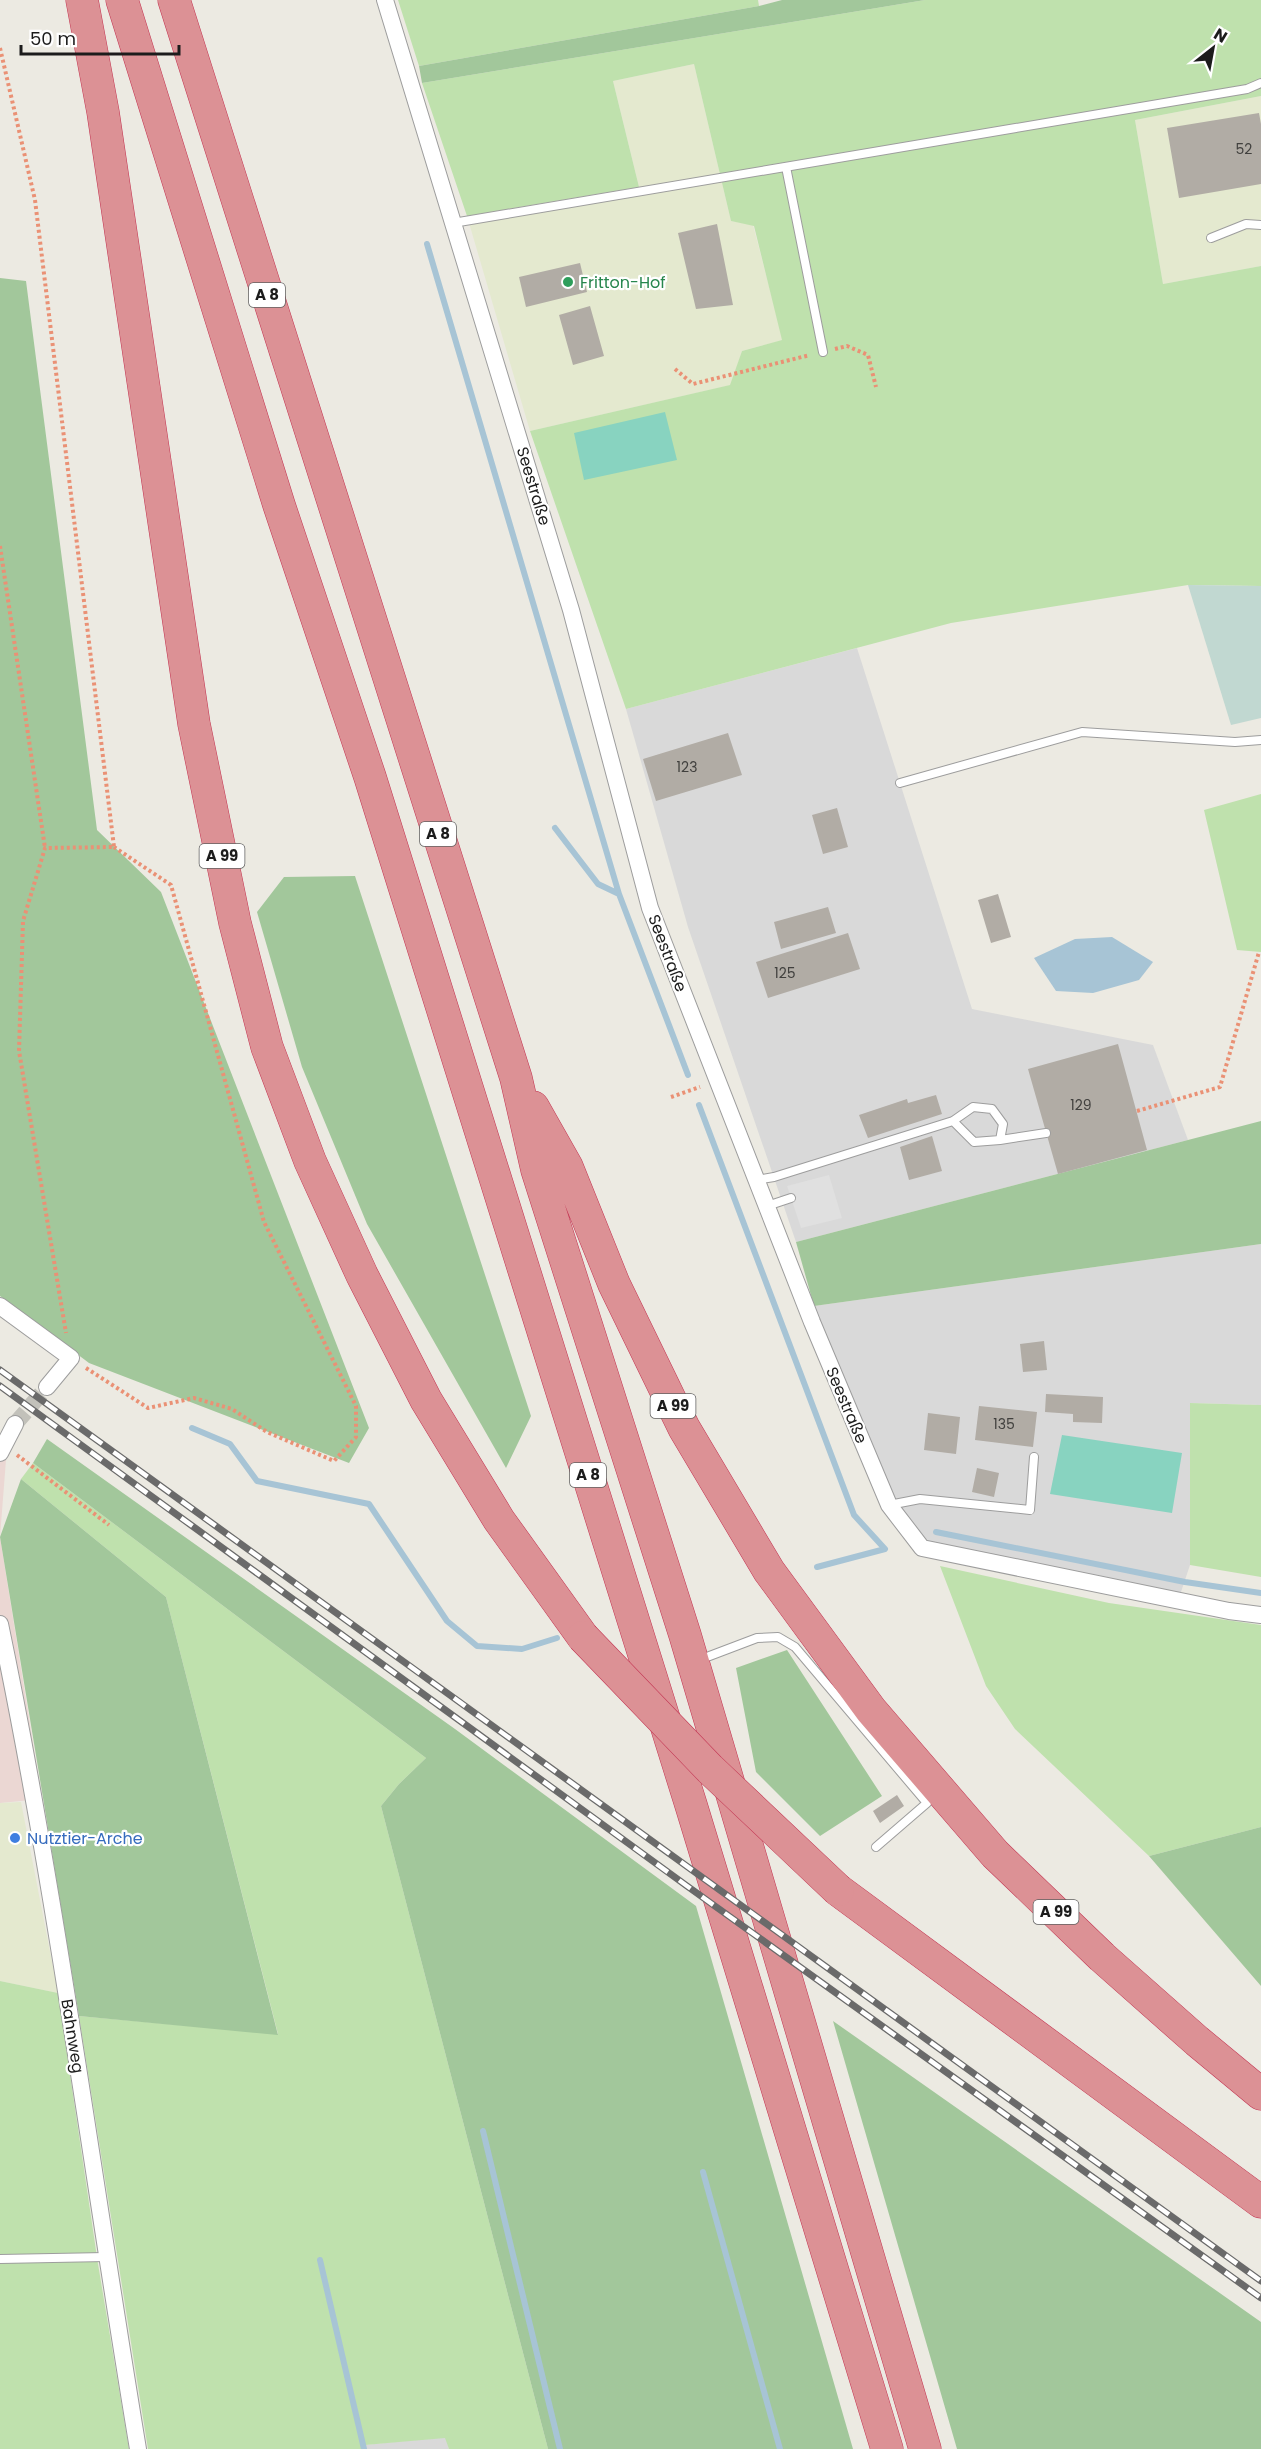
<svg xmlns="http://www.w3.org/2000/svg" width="1261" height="2449" viewBox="0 0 1261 2449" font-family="Poppins,sans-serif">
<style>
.residential{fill:#d9d9d9}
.commercial{fill:#ebd7d3}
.farmland{fill:#e4e9cf}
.grass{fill:#bfe1ad}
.forest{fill:#a2c79b}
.wetland{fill:#c1d8d1}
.pitch{fill:#88d3c0}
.parking{fill:#e0e0e0}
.water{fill:#a7c4d5}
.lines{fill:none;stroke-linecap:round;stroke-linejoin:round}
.stream{stroke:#a7c4d5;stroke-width:6}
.building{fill:#b1aca5}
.street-tunnel{stroke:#c2c1ba;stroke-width:16;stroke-dasharray:16 8;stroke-linecap:butt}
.lane-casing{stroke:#9d9d9d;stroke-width:10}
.street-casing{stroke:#9d9d9d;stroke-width:18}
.highway-casing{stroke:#c33653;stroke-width:33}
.path{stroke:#ea9175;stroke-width:4;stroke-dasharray:3 3;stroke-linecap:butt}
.lane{stroke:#fff;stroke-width:8}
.street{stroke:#fff;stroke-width:16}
.highway{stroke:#dc9195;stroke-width:32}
.rail-casing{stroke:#6a6a6a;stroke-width:7}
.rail{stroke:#fff;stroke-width:4.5;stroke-dasharray:14;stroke-linecap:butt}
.highway-bridge-casing{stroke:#c33653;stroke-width:33;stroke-linecap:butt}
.highway-bridge{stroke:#dc9195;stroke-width:32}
.leisure-dot{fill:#2e9e5b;stroke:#fff;stroke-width:2}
.shop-dot{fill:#3f7fe0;stroke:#fff;stroke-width:2}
.labels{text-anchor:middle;stroke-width:4.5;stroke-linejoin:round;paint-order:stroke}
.number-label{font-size:14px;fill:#41403e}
.shield{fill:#fff;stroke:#606060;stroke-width:1.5}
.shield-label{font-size:15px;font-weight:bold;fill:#1c1c1c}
.leisure-label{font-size:16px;fill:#27864d;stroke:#fff;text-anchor:start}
.street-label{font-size:16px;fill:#1c1c1c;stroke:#fff}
.shop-label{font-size:16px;fill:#366cbe;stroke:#fff;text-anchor:start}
</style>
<rect width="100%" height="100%" fill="#eceae2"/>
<path class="residential" d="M857,648L972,1009L1153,1045L1188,1140L796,1242L688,927L626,709Z
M1261,1244V1405L1191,1403L1190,1565L1178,1601L922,1548L889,1505L814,1306Z
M446,2437L449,2449H365L364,2445Z"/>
<path class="commercial" d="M0,1442L7,1447L0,1537L42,1799L0,1803Z"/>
<path class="farmland" d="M694,64L731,221L753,225L783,340L742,351L731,385L530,431L467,216L639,187L613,81Z
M1261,96V266L1163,284L1135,120Z
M21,1802L58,1993L0,1981V1803Z"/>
<path class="grass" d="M398,0H758L759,6L419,66Z
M925,0H1261V96L1135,120L1163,284L1261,266V586L1188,585L951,623L626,709L530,431L730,385L742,351L782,340L754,226L731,221L694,64L613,81L639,187L467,216L422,83Z
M1261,794V952L1237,950L1204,810Z
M1190,1403L1261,1405V1577L1190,1565Z
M33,1463L426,1758L399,1784L381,1806L548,2449H449L445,2438L365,2445V2449H148L79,2016L278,2034L166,1597L21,1479Z
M940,1566L1109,1603L1261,1625V1827L1149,1856L1015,1729L986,1686Z
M0,1981L58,1993L98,2264L129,2449H0Z"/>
<path class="forest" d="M782,0H925L422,83L419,66L759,6Z
M0,278L26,281L97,830L161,892L369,1428L349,1463L89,1363L0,1296Z
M355,876L531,1416L506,1468L367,1224L302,1067L257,912L284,877Z
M1261,1121V1244L814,1306L796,1242Z
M47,1439L455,1729L696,1906L853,2449H548L381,1806L399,1784L426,1758L33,1463Z
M21,1479L166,1597L278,2035L79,2016L0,1537Z
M787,1650L882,1796L820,1836L756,1772L736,1668Z
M1261,1827V1986L1149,1856Z
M833,2021L1261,2322V2449H957Z"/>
<path class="wetland" d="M1188,585L1261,586V718L1231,725Z"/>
<path class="pitch" d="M665,412L677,460L584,480L574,433Z
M1062,1435L1182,1453L1172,1513L1050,1494Z"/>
<path class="parking" d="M829,1175L842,1218L801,1228L787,1186Z"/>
<path class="water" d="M1112,937L1153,962L1139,980L1093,993L1056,991L1034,958L1075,939Z"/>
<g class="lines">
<path class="stream" d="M427,244L619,894
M555,828L598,884L619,894L688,1075
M699,1105L854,1515L885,1549L817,1567
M192,1428L230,1444L257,1481L369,1504L447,1621L477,1646L522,1649L557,1638
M936,1532L1185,1582L1261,1593
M483,2131L560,2449
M703,2172L780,2449
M320,2260L364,2449"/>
</g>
<path class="building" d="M1259,113L1261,124V184L1179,198L1167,128Z
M717,224L733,305L696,309L678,233Z
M580,263L587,292L526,307L519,277Z
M590,306L604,356L573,365L559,315Z
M728,733L742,775L656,801L643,759Z
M837,808L848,847L823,854L812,815Z
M998,894L1011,937L991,943L978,900Z
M828,907L836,933L781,949L774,922Z
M848,933L860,969L768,998L756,962Z
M1118,1044L1147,1150L1058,1174L1028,1069Z
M936,1095L942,1114L868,1138L859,1115L907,1099L908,1103Z
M932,1136L942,1171L909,1180L900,1147Z
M1044,1341L1047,1370L1023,1372L1020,1344Z
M1046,1394L1103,1397L1102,1423L1073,1422V1414L1045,1412Z
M979,1406L1037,1412L1033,1447L975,1440Z
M928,1413L960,1417L956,1454L924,1450Z
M977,1468L999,1473L994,1497L972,1492Z
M897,1795L904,1806L880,1823L873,1811Z"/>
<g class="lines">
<path class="street-tunnel" d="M15,1424L47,1387"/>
<g class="lane-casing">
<path id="lane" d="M786,167L823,352
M453,223L1247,89L1261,83
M1211,238L1246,224L1261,225
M900,783L1082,732L1235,742L1261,740
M1000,1140L1046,1133
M756,1180L774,1177L953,1121L973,1107L992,1109L1003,1124L1000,1140L974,1142L953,1121
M767,1206L791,1198
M889,1505L920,1499L1030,1510L1034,1457
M699,1660L757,1638L778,1637L795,1647L927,1803L876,1847
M0,2259L106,2257"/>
</g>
<g class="street-casing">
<path id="street" d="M385,0L571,610L650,908L812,1322L889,1505L922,1548L1229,1611L1261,1615
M0,1306L71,1358L47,1387
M0,1453L15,1424
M0,1624C57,1897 92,2174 138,2449"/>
</g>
<g class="highway-casing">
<path id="highway" d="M82,0L103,112L194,724L235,923L267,1047L310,1161L362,1275L426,1400L499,1520L583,1637
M122,0L279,505L370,777L691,1805L887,2449
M174,0L516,1078L537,1170L685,1635L925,2449
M533,1107L567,1167L614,1284L684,1428L769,1571L871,1710L995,1854L1102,1957L1197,2041L1261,2094
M838,1890L1261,2202"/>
</g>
<path class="path" d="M0,48L35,200L114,847L45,848L23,921L19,1051L66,1333
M835,349L847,346L868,355L876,387
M675,369L693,384L810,355
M0,546L45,848
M671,1097L700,1087
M1137,1111L1220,1087L1259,952
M86,1368L148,1408L194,1398L232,1409L267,1432L334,1461L356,1437V1406L264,1222L171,885L114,847
M17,1455L109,1525"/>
<use href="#lane" class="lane"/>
<use href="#street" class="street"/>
<use href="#highway" class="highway"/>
<g class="rail-casing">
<path id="rail" d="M0,1370L1261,2281
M0,1386L687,1886L1261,2298"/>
</g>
<use href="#rail" class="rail"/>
<g class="highway-bridge-casing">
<path id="highway-bridge" d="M583,1637L710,1769L838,1890"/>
</g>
<use href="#highway-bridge" class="highway-bridge"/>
</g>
<circle class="leisure-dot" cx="568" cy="282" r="6"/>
<circle class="shop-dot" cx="15" cy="1838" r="6"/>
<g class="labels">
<g class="number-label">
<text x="1244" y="154">52</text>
<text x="687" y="772">123</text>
<text x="785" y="978">125</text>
<text x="1081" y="1110">129</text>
<text x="1004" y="1429">135</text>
</g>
<g class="shield">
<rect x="249" y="283" width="36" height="24" rx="4.5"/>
<rect x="420" y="822" width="36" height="24" rx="4.5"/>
<rect x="199.5" y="844" width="45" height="24" rx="4.5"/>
<rect x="650.5" y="1394" width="45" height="24" rx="4.5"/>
<rect x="570" y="1463" width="36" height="24" rx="4.5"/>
<rect x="1033.5" y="1900" width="45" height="24" rx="4.5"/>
</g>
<g class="shield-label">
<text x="267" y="300">A 8</text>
<text x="438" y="839">A 8</text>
<text x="222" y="861">A 99</text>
<text x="673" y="1411">A 99</text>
<text x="588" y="1480">A 8</text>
<text x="1056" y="1917">A 99</text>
</g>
<g class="leisure-label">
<text x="580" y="288">Fritton-Hof</text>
</g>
<g class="street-label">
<text transform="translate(534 486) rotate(73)" y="6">Seestraße</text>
<text transform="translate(668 953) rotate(69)" y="6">Seestraße</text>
<text transform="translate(847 1405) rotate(67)" y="6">Seestraße</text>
<text transform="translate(73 2036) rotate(81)" y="6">Bahnweg</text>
</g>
<g class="shop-label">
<text x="27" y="1844">Nutztier-Arche</text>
</g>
</g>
<g transform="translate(1213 48) rotate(31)" stroke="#ffffff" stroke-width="4.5" paint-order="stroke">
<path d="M0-4.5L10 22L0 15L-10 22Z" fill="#1c1c1c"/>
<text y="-9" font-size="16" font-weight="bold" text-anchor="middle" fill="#1c1c1c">N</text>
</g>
<path d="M21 45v9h158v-9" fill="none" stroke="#1c1c1c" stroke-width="3"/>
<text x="30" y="45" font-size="18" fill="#1c1c1c" stroke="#ffffff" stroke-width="4.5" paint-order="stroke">50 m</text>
</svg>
